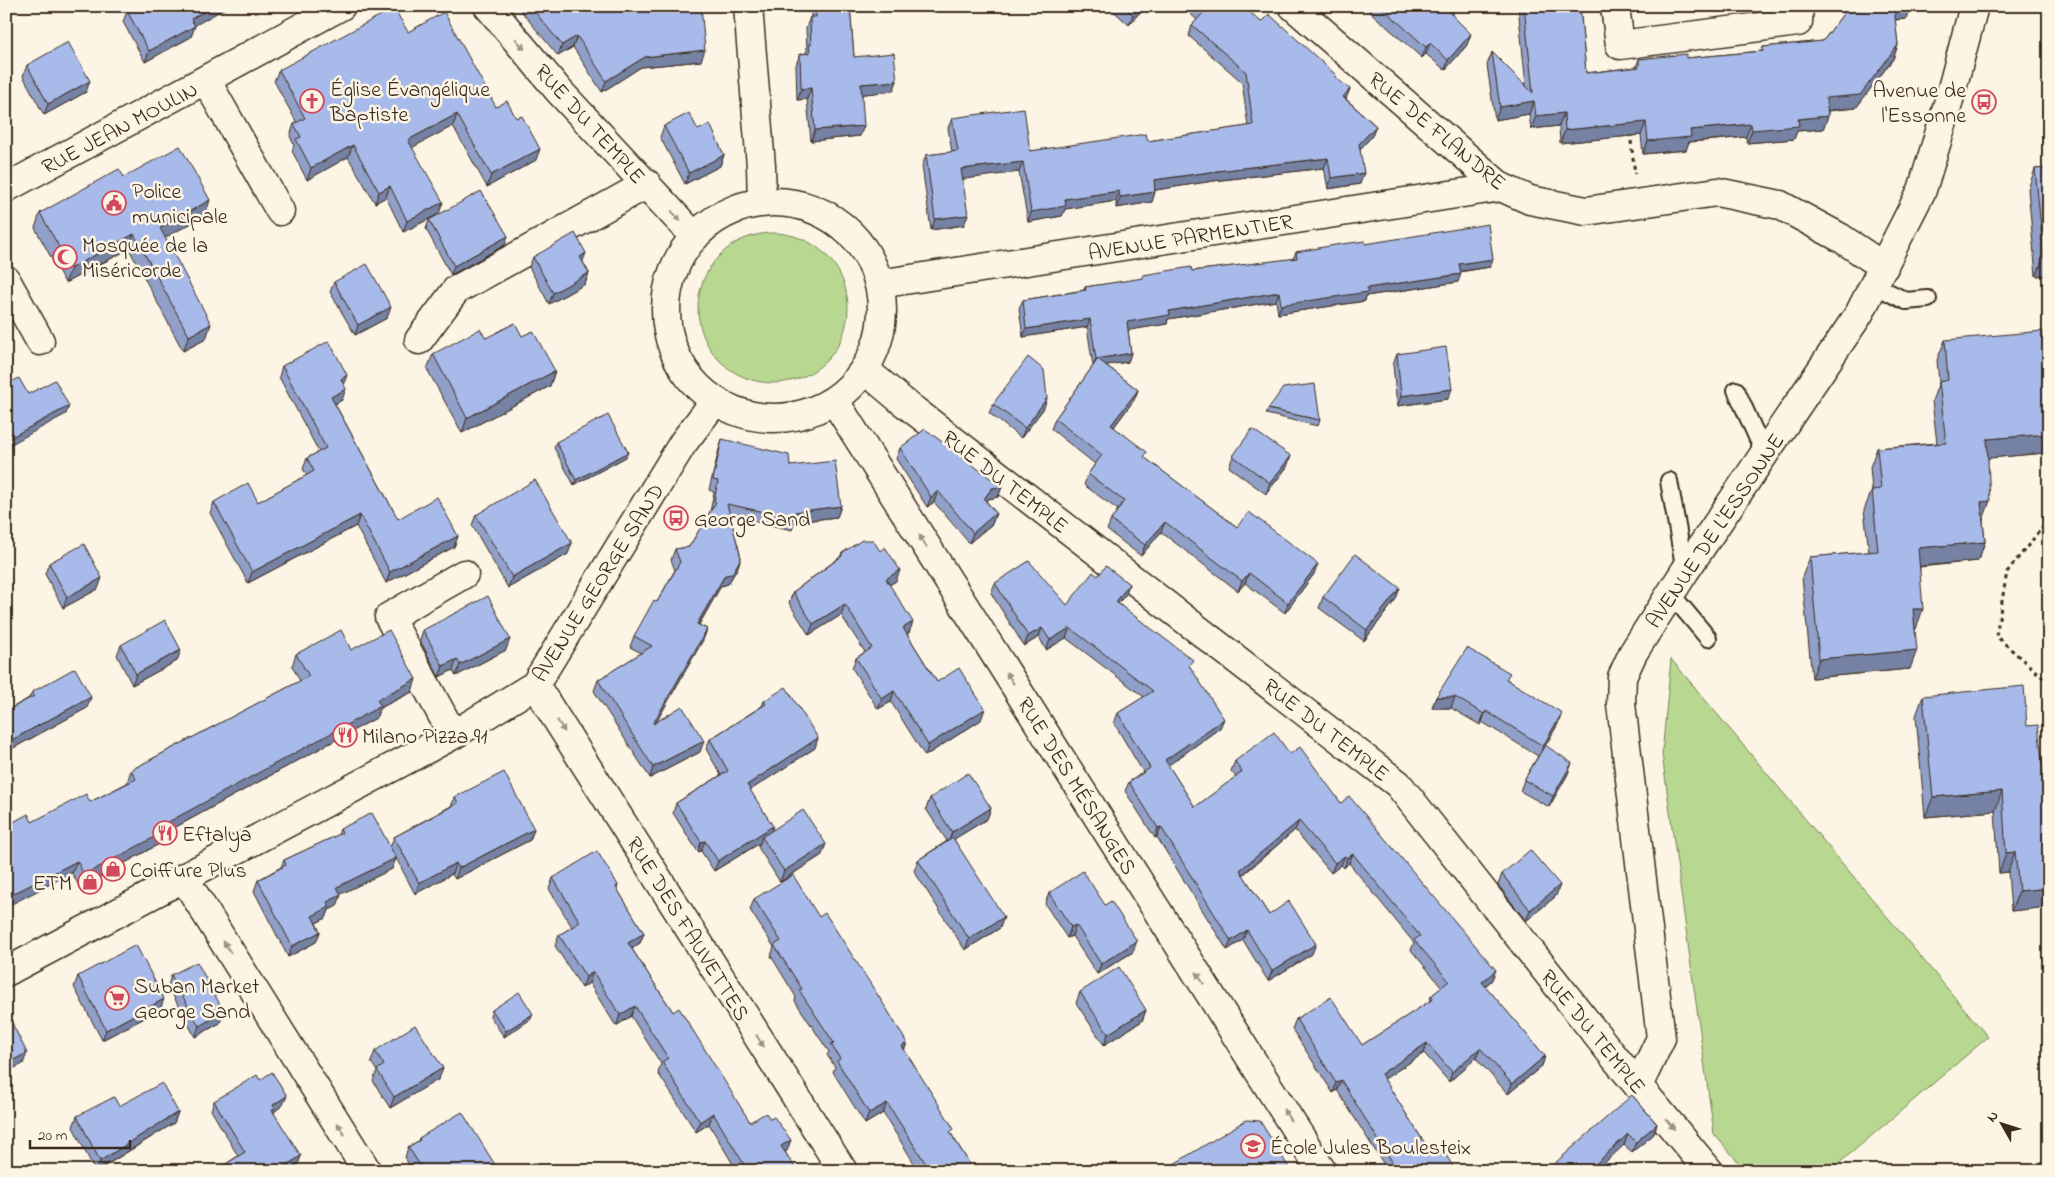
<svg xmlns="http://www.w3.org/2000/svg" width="2055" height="1177" viewBox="0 0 2055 1177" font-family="'Indie Flower',sans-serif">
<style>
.green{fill:#b8d891;stroke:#7a8158}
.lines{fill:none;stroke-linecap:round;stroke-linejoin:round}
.lane-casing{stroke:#3b2a1e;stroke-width:20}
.street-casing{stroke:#3b2a1e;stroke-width:31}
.path{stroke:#3b2a1e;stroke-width:3;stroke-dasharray:4 4;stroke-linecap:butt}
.lane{stroke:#fcf5e5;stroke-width:16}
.street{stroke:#fcf5e5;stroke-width:28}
.wall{fill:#90a0c8;stroke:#3b2a1e}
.shaded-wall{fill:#7582a3;stroke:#3b2a1e}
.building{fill:#a7bae9;stroke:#3b2a1e}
.oneway{fill:#9c9082}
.labels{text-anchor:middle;stroke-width:5;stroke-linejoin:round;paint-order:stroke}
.poi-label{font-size:22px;fill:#3b2a1e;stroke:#fcf5e5;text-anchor:start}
.street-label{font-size:22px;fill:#3b2a1e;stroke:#fcf5e5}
</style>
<rect width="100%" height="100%" fill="#fcf5e5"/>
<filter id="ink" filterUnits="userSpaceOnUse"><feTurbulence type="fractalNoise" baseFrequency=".02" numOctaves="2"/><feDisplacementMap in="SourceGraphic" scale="10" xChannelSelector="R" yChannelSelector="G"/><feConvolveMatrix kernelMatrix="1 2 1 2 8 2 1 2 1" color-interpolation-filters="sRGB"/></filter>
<g filter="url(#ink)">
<path class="green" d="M698 308a75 75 0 1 1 150 0a75 75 0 1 1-150 0Z
M1671,659L1988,1037L1830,1171H1746L1714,1134L1662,754Z"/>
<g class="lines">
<g class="lane-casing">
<path id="lane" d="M1874,285L1906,301L1928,299
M1736,390L1765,455
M1669,481L1685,571
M1671,594L1708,638"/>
</g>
<g class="street-casing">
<path id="street" d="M488,6L559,91L695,237
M748,6L761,166L762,203
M1293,6L1501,187L1530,200L1586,211L1717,192L1780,205L1841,238L1884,267
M1615,6L1620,45L1798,22L1799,6
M206,80L280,211
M6,188L341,6
M666 310a108 108 0 1 1 216 0a108 108 0 1 1-216 0Z
M6,280L40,341
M879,284L1501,187
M419,340L456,290L647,184
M864,369L902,401L1398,784L1615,1058L1709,1171
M834,400L1322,1171
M535,685L843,1171
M453,735L389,617L464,574
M184,878L367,1171
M6,972L453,735L535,685L683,443L715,401
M1638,1086L1661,1038L1621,704L1622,677L1633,653L1685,571L1859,314L1922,190L1945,115L1974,6"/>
</g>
<path class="path" d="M1630,133L1635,174
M2049,519L2007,572L1996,636L2049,683
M2041,528L2049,529"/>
<use href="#lane" class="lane"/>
<use href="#street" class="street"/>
</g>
<path class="wall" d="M517,6H701V61L641,67L602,92L573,47L558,56Z
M811,6H850L854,57L897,81L893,91L862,94L860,136L811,141L807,99L797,100L796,65L800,54L806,53L807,51L806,28L810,17H811Z
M1108,6H1145L1129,25Z
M1182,6H1243L1261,22L1335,77L1346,99L1376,126L1372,136L1360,149V184L1328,189L1324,168L1213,181L1155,190L1152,202L1116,208V201L1065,209L1062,216L1028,222L1019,172L962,179L964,225L931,230L922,166L926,155L952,152L948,128L952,118L1030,151L1148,141L1248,126L1242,82L1189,36L1192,25L1197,20Z
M1371,6H1456L1452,15L1467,45L1445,70L1426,54L1422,58L1369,11Z
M1518,6H1580L1586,73L1636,67L1639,59L1686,58L1762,51L1763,47L1823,41L1849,6L1906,19L1895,20L1898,45L1893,59L1856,108L1828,111V116L1823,129L1797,131L1794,139L1747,143L1746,137L1716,140L1689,142L1686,150L1643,154L1641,135L1560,143L1559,126L1531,129L1529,114L1495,120L1487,65L1492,52L1526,86Z
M127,11L195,25L191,37L145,62L123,22Z
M408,32L496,107L536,160L487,187L453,126L412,147L439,214L403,232L386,197L375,203L348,157L307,180L292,151L294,145L290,136L294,124L297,123L274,81L279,70Z
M27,65L86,92L44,115L23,76Z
M664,126L698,130L724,155L720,166L685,184L660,137Z
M2049,168V275L2036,276L2028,189L2035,169Z
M124,177L205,216L165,237L206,339L183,351L129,249L65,283L35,228L40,213Z
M429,220L505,245L451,275L426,229Z
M1365,244L1493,259L1490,267L1460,272L1458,282L1366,296L1365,301L1278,314L1276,301L1168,319L1167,324L1128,330L1131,353L1128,362L1106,365L1138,390L1134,400L1114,427L1145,458L1237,527L1314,574L1285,613L1245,583L1238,591L1161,532L1141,556L1107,530L1111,520L1118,510L1084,485L1088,474L1095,464L1051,429L1055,419L1093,366L1087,327L1023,337L1019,308L1023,300L1084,290L1085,287L1141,279L1143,275L1192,271L1293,259L1296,252Z
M533,257L583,262L589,273L585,284L549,304L529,267Z
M334,282L387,318L355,335L330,292Z
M522,336L555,371L550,386L462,433L427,369L433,354L486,338Z
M1945,340L2045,453L1988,458L1983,520L1985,542L1978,561L1920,567L1916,629H1915L1910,669L1812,678L1802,577L1810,557L1869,552L1864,510L1872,490L1870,467L1877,448L1937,443L1932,401L1939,382L1937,360Z
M1397,354L1448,399L1397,406L1393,365Z
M282,366L344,385L342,400L335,404L398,519L458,536L454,547L386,583L356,526L248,583L210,513L214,502H258L307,475L303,469L307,458L319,452L279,377Z
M993,404L1044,408L1021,438L989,413Z
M1268,409L1320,420L1318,426L1266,414Z
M722,439L790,466L841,506L837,517L795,522L792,530L730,516L741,558L737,569L728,584L721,586L699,625L707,629L703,640L656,722L700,752L650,778L594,691L598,680L641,653L630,647L634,636L657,602L675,570L671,560L675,549L689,547L710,512L714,492L709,490L719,449Z
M556,442L626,457L574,485L554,448Z
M900,448L1002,487L998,497L988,499L986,501L996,513L992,524L969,543L934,502L927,507L896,459Z
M1233,456L1287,467L1266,494L1229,467Z
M476,515L568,554L508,588L472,525Z
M842,553L896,581L889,585L909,633L907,634L937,682L981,720L925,756L891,702L878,709L852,668L856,658L865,652L841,615L809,635L789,603L793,592L840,557Z
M49,563L98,589L63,608L45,574Z
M1098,576L1126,594L1118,603L1190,667L1220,728L1168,765L1195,807L1236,777L1231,771L1235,761L1290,754L1341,803L1492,980L1485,986L1545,1056L1542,1066L1508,1094L1476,1058L1449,1082L1424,1053L1384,1079L1429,1150L1456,1171H1388L1337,1090L1333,1093L1292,1029L1296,1019L1362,1045L1429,1002L1431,996L1442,987L1411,950L1414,943L1349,863L1344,868L1341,865L1331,873L1295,830L1243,875L1269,915L1312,954L1268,981L1243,940L1227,950L1157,837L1155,838L1125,791L1129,782L1143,772L1114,723L1118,713L1144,697L1066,638L1046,650L1039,637L1024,646L991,593L995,583L1067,605Z
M1323,597L1396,599L1364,641L1319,608Z
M423,630L506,650L456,676L453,670L439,677L420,640Z
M121,645L177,661L132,685L117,655Z
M351,650L412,692L380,708L376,718L163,834L159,844L80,888L72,873L32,822L90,802L127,783L131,770L300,681L292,666L296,654Z
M1507,679L1558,724L1545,745L1568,774L1549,807L1520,791L1524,780L1538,756L1482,722L1480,725L1451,708H1432L1436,697Z
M32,692L87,708L6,752V711L29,698Z
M1923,696L2027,726L2045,786L2049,907L2011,911L2008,872L1999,873L1995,811L1925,817L1916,716Z
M764,701L815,748L750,790L772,830L822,855L780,882L758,847L760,843L714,871L701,851L698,852L673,813L676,803L721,775L706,749L710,739L762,706Z
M455,797L534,829L530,840L455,879L452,874L415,894L396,858L392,869L340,894L337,906L329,910L326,918L316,923L320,932L316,942L288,957L254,891L258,880L281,867L284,860L338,835L340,829L390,848L394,837L451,806Z
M930,798L991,808L987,819L954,839L1000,928L965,950L914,871L918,860L947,841L926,809Z
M1502,874L1556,896L1526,921L1498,885Z
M553,878L618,885L617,889L644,933L640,943L632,949L673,1012L750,1122L787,1151L785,1152L797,1171H737L709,1124L696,1132L658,1073L661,1064L631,1016L616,1026L589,983L582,988L555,946L559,935L572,927L549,889Z
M1049,893L1133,952L1097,974L1072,936L1067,938L1045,904Z
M754,899L819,917L907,1043L904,1050L952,1135L974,1171H919L883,1113L865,1124L833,1072L835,1067L827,1055L829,1052L795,1001L796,997L771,956L774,947L750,910Z
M171,975L220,1023L195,1037L168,986Z
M78,976L160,1010L102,1040L74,987Z
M1080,992L1146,1010L1142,1021L1104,1045L1076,1003Z
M492,1010L531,1019L504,1037L490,1016Z
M375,1051L439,1079L390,1108L373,1081L377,1071L371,1062Z
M1632,1095L1657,1124L1653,1135L1632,1152L1624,1145Z
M214,1101L283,1105L274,1112V1113L298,1165L289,1171H215L238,1156L211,1110Z
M119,1106L178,1112L174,1123L97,1171H95L73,1127L77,1116Z
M419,1138L499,1171H413L405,1158L408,1147L418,1141Z"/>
<path class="shaded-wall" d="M213,6H229L187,30L191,19Z
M1140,6H1145L1129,25L1133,15Z
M1443,6H1456L1452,15L1439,17Z
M1668,6H1713L1666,11Z
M1903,6H1910L1906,19L1889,20L1894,7Z
M195,26L191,37L145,62L149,51Z
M1471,34L1467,45L1445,70L1448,60Z
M577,36L573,47L558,56L562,45Z
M1430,43L1426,54L1422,58L1426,47Z
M1898,45L1893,59L1856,108L1822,111L1826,98Z
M705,50L701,61L641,67L602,92L606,81L645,57Z
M90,81L86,92L44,115L48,104Z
M897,81L893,91L857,95L861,84Z
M811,88L807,99L797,100L801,89Z
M1350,89L1346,99L1343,97Z
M1534,101L1529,114L1495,120L1500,107Z
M1564,113L1559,126L1531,129L1536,116Z
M457,114L453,126L404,152L408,140Z
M1828,116L1823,129L1797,131L1794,139L1747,143L1752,130L1798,119Z
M1646,122L1641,135L1560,143L1565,130Z
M1751,124L1746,137L1689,142L1686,150L1643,154L1648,141L1690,130Z
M864,126L860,136L811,141L815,130Z
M1376,126L1372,136L1355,155L1359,144Z
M353,145L348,157L307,180L311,168Z
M540,149L536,160L487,187L491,175Z
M724,155L720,166L685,184L689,173Z
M1328,158L1324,168L1213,181L1150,191L1154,180L1217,171Z
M1023,162L1019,172L957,180L961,169Z
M1364,173L1360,184L1328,189L1331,178Z
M390,186L386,197L375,203L379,192Z
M1119,191L1116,201L1065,209L1062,216L1028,222L1031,212L1065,199Z
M1155,192L1152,202L1116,208L1120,197Z
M210,200L205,216L155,243L160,228Z
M443,202L439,214L403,232L407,221Z
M968,215L964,225L931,230L935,219Z
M134,234L129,249L65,283L71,268Z
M508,236L505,245L451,275L454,266Z
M586,253L582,264L580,257Z
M2044,256H2049V275L2036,276Z
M1493,259L1490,267L1456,272L1459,264Z
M589,273L585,284L549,304L553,293Z
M1461,274L1458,282L1366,296L1365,301L1278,314L1281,305L1367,288Z
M1279,292L1276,301L1168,319L1167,324L1124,331L1127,322L1169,311Z
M391,307L387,318L355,335L358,325Z
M1090,319L1087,327L1023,337L1026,329Z
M211,324L206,339L183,351L189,336Z
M1131,353L1128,362L1093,367L1096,359Z
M555,371L550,386L462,433L467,418Z
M347,375L343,386L341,379Z
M346,389L342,400L327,408L331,397Z
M1452,389L1448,399L1397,406L1401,396Z
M1138,390L1134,400L1107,436L1111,425Z
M1047,398L1044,408L1021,438L1025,428Z
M69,406L66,414L6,447V440Z
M2049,434V444L2045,453L1979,459L1987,439Z
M628,452L626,457L574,485L576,480Z
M1291,456L1287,467L1266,494L1270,483Z
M1002,487L998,497L988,499L980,509L984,499L992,488Z
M938,491L934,502L927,507L931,497Z
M1990,501L1983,520L1981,502Z
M841,506L837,517L795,522L796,519L795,512Z
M996,513L992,524L969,543L973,533Z
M360,515L356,526L248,583L252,572Z
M1165,522L1161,532L1141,556L1145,545Z
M458,536L454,547L386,583L390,572Z
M1985,542L1978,561L1911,567L1918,548Z
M572,543L568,554L508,588L512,577Z
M741,558L737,569L728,584L721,586L693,635L697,624L725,575Z
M1318,564L1314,574L1285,613L1288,603Z
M900,570L896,581L882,589L886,579Z
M1249,573L1245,583L1238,591L1242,581Z
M102,578L98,589L63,608L67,597Z
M1129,584L1126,594L1112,611L1116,602Z
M1400,588L1396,599L1364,641L1367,630Z
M845,604L841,615L809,635L813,624Z
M1913,609H1923L1916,629H1906Z
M913,622L909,633L899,639L903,628Z
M1042,628L1039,637L1024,646L1028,636Z
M1070,628L1066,638L1046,650L1050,640Z
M707,629L703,640L649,735L653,724Z
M510,639L506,650L456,676L460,665Z
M181,650L177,661L132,685L136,674Z
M1917,650L1910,669L1812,678L1819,659Z
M457,659L453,670L439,677L443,666Z
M416,679L412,692L380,708L376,718L163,834L159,844L80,888L84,875L161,826L377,700Z
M894,691L891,702L878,709L882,699Z
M91,697L87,708L6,752V748L8,742Z
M1436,697H1455L1451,708H1432Z
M985,709L981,720L925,756L928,745Z
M1486,711L1482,722L1480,725L1484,714Z
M1562,713L1558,724L1539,757L1543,746Z
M1224,719L1220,728L1162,770L1165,760Z
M818,738L815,748L743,795L747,785Z
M704,741L700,752L650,778L653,767Z
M1572,763L1568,774L1549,807L1553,796Z
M2002,791L1995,811L1925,817L1933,797Z
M991,808L987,819L948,843L952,832Z
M1299,821L1295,830L1236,880L1240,870Z
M773,826L770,836L762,837L760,843L714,871L718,861Z
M1161,827L1157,837L1155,838L1158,828Z
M534,829L530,840L455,879L459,868Z
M705,841L701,851L698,852L701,842Z
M826,844L822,855L780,882L784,871Z
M2015,852L2008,872L1999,873L2006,853Z
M1353,854L1349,863L1344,868L1347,858Z
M1345,856L1341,865L1331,873L1335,863Z
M396,858L392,869L333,898L337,887Z
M77,861L72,873L6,907L7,897Z
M456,863L452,874L415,894L419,883Z
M1560,885L1556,896L1526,921L1530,910Z
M2049,888V907L2011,911L2019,891Z
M341,895L337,906L329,910L326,918L308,927L312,916L327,902Z
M1004,917L1000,928L965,950L969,939Z
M1076,925L1072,936L1067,938L1071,927Z
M1247,930L1243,940L1227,950L1231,941Z
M320,932L316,942L288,957L292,946Z
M644,933L640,943L624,953L628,943Z
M1137,941L1133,952L1097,974L1101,964Z
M1316,944L1312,954L1268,981L1272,971Z
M1496,970L1492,980L1478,992L1482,982Z
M593,972L589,983L582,988L586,977Z
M164,999L160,1010L102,1040L106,1030Z
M635,1006L631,1016L616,1026L620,1015Z
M1146,1010L1142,1021L1104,1045L1108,1034Z
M224,1012L220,1023L195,1037L199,1026Z
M533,1014L531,1019L504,1037L506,1031Z
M907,1043L903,1054L902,1046Z
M1427,1043L1424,1053L1377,1084L1381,1074Z
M1480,1048L1476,1058L1449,1082L1452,1072Z
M27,1053L23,1064L6,1072V1064Z
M1545,1056L1542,1066L1508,1094L1512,1084Z
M443,1068L439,1079L390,1108L394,1097Z
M1341,1080L1337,1090L1333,1093L1336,1083Z
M287,1096L283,1105L274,1112L272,1118L273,1105Z
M887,1103L883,1113L865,1124L869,1113Z
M178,1112L174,1123L96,1171L100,1161Z
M713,1113L709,1124L696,1132L700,1122Z
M1657,1124L1653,1135L1632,1152L1636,1142Z
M1628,1134L1624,1145L1596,1171H1588Z
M791,1140L787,1151L777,1157L781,1146Z
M301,1156L298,1165L289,1171H277Z"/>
<path class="building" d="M136,6H213L191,19L195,26L149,51L127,11Z
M530,6H701L705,50L645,57L606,81L577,36L562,45Z
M815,6H850L854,57L894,53L897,81L861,84L864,126L815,130L811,88L801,89L800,54L810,53L809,45H811L810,17H816Z
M1124,6H1140L1133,15Z
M1198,6H1243L1261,22L1269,14L1336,75L1335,77L1350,89L1343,97L1376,126L1359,144L1364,173L1331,178L1328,158L1217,171L1154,180L1155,192L1120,197L1119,191L1065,199L1066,206L1031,212L1023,162L961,169L968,215L935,219L926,155L958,151L952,118L1024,108L1030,151L1146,134L1148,141L1253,125L1246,72L1192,25L1204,12Z
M1380,6H1443L1471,34L1448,60L1430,43L1426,47Z
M1524,6H1580L1586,73L1639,67V59L1686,54V58L1763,51V47L1823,41L1849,6H1903L1894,7L1898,45L1860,95L1826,98L1828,116L1798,119L1799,126L1752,130L1751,124L1721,127L1690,130L1691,137L1648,141L1646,122L1565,130L1564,113L1536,116L1534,101L1500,107L1492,52L1533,93Z
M394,8L408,32L444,12L496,107L507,101L516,118L522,116L540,149L491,175L457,114L408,140L443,202L407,221L390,186L379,192L353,145L311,168L296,139L301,137L294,124L305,118L279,70Z
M68,42L90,81L48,104L27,65Z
M689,113L698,130L710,124L724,155L689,173L664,126Z
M180,146L210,200L160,228L211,324L189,336L134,234L71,268L40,213L119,169L124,177Z
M2049,168V256H2044L2035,169Z
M481,191L508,236L454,266L429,220Z
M1488,224L1493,259L1459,264L1461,274L1367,288L1368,292L1281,305L1279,292L1169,311L1170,315L1127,322L1131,353L1096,359L1090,319L1026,329L1023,300L1086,290L1085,287L1143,278V275L1191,267L1192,271L1297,258L1296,252L1335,245L1365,241V244Z
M575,233L586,253L580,257L589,273L553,293L533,257Z
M367,264L391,307L358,325L334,282Z
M515,323L522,336L533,331L555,371L467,418L433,354L480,329L486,338Z
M2043,331L2049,394V434L1987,439L1990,501L1981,502L1985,542L1918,548L1923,609H1913L1917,650L1819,659L1810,557L1878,551L1872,490L1881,489L1877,448L1946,443L1939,382L1948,380L1945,340Z
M329,341L347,375L341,379L346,389L331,397L398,519L437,497L458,536L390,572L360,515L252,572L214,502L248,483L258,502L314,471L307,458L326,448L282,366Z
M1446,347L1452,389L1401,396L1397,354Z
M1028,357L1044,370L1047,398L1025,428L993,404Z
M1098,359L1138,390L1111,425L1147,452L1144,457L1237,527L1249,512L1318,564L1288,603L1249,573L1242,581L1165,522L1145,545L1111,520L1124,501L1088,474L1102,455L1055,419Z
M19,378L28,394L55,380L69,406L6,440V385Z
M1315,384L1320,420L1268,409L1283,388Z
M608,415L628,452L576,480L556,442Z
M925,429L1002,487L992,488L984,499L996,513L973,533L938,491L931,497L900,448Z
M1252,429L1291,456L1270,483L1233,456Z
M722,439L789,455L790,466L835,461L841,506L795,512L796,519L727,504L741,558L732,574L725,575L697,624L707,629L653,724L682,706L704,741L653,767L598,680L652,646L634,636L654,600L657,602L680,562L675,549L689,547L716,502L714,501L718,481L713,480Z
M535,480L572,543L512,577L476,515Z
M862,540H873L880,551L885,547L900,570L886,579L913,622L903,628L937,682L959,668L985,709L928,745L894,691L882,699L856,658L872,648L845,604L813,624L793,592L842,556V553Z
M84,544L102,578L67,597L49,563Z
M1355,554L1400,588L1367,630L1323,597Z
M1029,561L1067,605L1093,572L1098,576L1106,566L1129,584L1116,602L1193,660L1189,665L1224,719L1165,760L1195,807L1242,772L1235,761L1274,732L1290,754L1300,747L1341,803L1349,796L1496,970L1482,982L1545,1056L1512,1084L1480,1048L1452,1072L1427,1043L1381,1074L1429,1150L1439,1144L1456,1171H1398L1341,1080L1336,1083L1296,1019L1331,997L1362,1045L1433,999L1431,996L1449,981L1414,940L1420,936L1353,854L1347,858L1345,856L1335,863L1299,821L1240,870L1269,915L1289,901L1316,944L1272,971L1247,930L1231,941L1161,827L1158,828L1129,782L1150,768L1118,713L1153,691L1070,628L1050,640L1042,628L1028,636L995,583Z
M488,596L510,639L460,665L457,659L443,666L423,630Z
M165,620L181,650L136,674L121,645Z
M341,630L351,650L389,630L416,679L377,700L381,706L161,826L164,832L84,875L77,861L7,897L8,899L6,900V826L28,814L32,822L86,794L90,802L136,779L131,770L309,676L296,654Z
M1467,648L1510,673L1506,679L1562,713L1543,746L1486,711L1484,714L1455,697H1436Z
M75,668L91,697L8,742L6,738V711L34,696L32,692Z
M2024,686L2027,726L2038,725L2045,786H2049V888L2019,891L2015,852L2006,853L2002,791L1933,797L1923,696Z
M786,687L818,738L747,785L773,826L718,861L705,841L701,842L676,803L728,771L710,739L766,704L764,701Z
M1545,745L1572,763L1553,796L1524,780Z
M504,772L534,829L459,868L456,863L419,883L394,837L458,803L455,797Z
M968,773L991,808L952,832L930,798Z
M803,810L826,844L784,871L762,837Z
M372,813L396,858L337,887L341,895L327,902L330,907L312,916L320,932L292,946L258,880L286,865L284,860L342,833L340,829Z
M953,838L1004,917L969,939L918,860Z
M1530,850L1560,885L1530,910L1502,874Z
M597,851L618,885L616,887L644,933L628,943L673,1012L679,1008L750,1122L766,1113L770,1119L774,1117L791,1140L781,1146L797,1171H748L713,1113L700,1122L662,1062L668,1058L635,1006L620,1015L593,972L586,977L559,935L580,922L553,878Z
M1083,871L1105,905L1111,901L1137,941L1101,964L1076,925L1071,927L1049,893Z
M793,875L819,917L825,913L888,1011L907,1043L902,1046L954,1129L950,1132L974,1171H923L928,1167L887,1103L869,1113L837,1061L840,1059L831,1044L834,1043L799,990L802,989L774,945L781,941L754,899Z
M136,945L164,999L106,1030L78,976Z
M197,962L224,1012L199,1026L171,975Z
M1119,967L1146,1010L1108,1034L1080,992Z
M519,992L533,1014L506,1031L492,1010Z
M9,1017L27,1053L6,1064V1018Z
M415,1025L443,1068L394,1097L377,1070L384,1065L375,1051Z
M272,1072L287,1096L273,1105L275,1109L272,1110L301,1156L277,1171H215L245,1152L214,1101L257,1075L260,1080Z
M162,1083L178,1112L100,1161L77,1116L114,1097L119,1106Z
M1632,1095L1657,1124L1636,1142L1628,1134L1588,1171H1546Z
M462,1112L499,1171H424L408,1147L420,1140L419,1138Z
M1246,1120L1260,1121L1291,1171H1171L1169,1167Z
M11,1167L14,1171H6V1170Z"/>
<defs><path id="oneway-solid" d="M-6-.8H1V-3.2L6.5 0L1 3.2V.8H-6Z" transform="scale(1.25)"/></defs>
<g class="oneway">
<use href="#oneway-solid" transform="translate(520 44) rotate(50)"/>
<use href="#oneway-solid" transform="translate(676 216) rotate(49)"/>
<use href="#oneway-solid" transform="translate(923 541) rotate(-122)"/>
<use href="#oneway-solid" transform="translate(1010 678) rotate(-122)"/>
<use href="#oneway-solid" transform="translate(561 726) rotate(58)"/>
<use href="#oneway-solid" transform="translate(227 947) rotate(-122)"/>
<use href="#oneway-solid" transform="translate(1200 978) rotate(-122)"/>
<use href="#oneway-solid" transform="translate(760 1041) rotate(58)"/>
<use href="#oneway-solid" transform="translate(1287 1115) rotate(-122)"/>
<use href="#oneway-solid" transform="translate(1670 1124) rotate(50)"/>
<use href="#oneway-solid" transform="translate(341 1129) rotate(-122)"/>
</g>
</g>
<defs>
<g id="church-ring" transform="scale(1.25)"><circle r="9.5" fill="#fcf5e5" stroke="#d1495b" stroke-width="1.5"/><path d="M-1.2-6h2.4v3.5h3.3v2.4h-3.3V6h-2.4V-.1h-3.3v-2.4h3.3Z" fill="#d1495b"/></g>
<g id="bus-ring" transform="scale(1.25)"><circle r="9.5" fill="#fcf5e5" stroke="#d1495b" stroke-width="1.5"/><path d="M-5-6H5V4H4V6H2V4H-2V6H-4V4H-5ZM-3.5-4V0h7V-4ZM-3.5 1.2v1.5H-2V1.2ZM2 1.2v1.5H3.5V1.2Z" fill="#d1495b"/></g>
<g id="civic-ring" transform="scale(1.25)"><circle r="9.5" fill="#fcf5e5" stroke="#d1495b" stroke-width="1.5"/><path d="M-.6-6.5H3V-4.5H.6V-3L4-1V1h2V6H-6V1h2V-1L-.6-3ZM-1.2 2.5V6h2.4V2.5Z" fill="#d1495b"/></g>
<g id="mosque-ring" transform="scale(1.25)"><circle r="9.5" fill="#fcf5e5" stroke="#d1495b" stroke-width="1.5"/><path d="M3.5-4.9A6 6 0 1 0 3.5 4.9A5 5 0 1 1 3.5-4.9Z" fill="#d1495b"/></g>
<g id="restaurant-ring" transform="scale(1.25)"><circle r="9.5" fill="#fcf5e5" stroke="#d1495b" stroke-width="1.5"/><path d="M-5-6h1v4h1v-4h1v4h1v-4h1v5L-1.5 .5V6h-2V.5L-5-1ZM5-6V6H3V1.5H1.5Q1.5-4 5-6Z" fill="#d1495b"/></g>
<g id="shop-ring" transform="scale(1.25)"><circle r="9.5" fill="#fcf5e5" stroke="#d1495b" stroke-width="1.5"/><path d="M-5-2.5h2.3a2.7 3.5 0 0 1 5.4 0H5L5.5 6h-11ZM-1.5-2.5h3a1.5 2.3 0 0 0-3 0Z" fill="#d1495b"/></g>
<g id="supermarket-ring" transform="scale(1.25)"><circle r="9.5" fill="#fcf5e5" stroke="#d1495b" stroke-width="1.5"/><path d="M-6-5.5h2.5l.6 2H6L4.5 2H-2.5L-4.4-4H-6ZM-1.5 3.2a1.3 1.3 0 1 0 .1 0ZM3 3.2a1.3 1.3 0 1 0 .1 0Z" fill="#d1495b"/></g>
<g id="school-ring" transform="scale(1.25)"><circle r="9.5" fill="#fcf5e5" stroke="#d1495b" stroke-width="1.5"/><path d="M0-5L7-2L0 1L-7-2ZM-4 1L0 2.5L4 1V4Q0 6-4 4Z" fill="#d1495b"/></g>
</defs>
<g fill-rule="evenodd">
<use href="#church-ring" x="312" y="101"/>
<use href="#bus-ring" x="1984" y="102"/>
<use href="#civic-ring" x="114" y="203"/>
<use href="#mosque-ring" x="65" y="257"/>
<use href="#bus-ring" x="676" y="518"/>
<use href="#restaurant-ring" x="345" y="735"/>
<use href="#restaurant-ring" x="165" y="833"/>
<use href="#shop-ring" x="113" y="869"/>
<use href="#shop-ring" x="90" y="882"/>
<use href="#supermarket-ring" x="117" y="998"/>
<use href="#school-ring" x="1253" y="1146"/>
</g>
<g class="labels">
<g class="poi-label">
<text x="330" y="96">Église Évangélique<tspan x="330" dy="25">Baptiste</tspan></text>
<text x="1966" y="97" text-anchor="end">Avenue de<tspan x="1966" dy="25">l'Essonne</tspan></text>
<text x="132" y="198">Police<tspan x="132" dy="25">municipale</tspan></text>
<text x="82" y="252">Mosquée de la<tspan x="82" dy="25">Miséricorde</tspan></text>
<text x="694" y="526">George Sand</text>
<text x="362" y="743">Milano Pizza 91</text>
<text x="182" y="841">Eftalya</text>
<text x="130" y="877">Coiffure Plus</text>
<text x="72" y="890" text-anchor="end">ETM</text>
<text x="134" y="993">Suban Market<tspan x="134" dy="25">George Sand</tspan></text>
<text x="1270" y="1154">École Jules Boulesteix</text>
</g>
<g class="street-label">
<text transform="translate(591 123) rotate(48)" y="8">RUE DU TEMPLE</text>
<text transform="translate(119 127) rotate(-28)" y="8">RUE JEAN MOULIN</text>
<text transform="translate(1438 130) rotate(40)" y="8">RUE DE FLANDRE</text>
<text transform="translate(1190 236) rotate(-9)" y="8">AVENUE PARMENTIER</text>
<text transform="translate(1006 481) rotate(38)" y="8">RUE DU TEMPLE</text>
<text transform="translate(1714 530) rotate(-56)" y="8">AVENUE DE L'ESSONNE</text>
<text transform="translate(597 582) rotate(-58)" y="8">AVENUE GEORGE SAND</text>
<text transform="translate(1327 729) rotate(38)" y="8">RUE DU TEMPLE</text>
<text transform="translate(1078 785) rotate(58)" y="8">RUE DES MÉSANGES</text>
<text transform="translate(689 928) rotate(58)" y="8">RUE DES FAUVETTES</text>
<text transform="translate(1594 1031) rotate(51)" y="8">RUE DU TEMPLE</text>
</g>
</g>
<rect width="2055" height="1177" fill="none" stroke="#fcf5e5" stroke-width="25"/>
<rect x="12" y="12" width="2030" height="1152" fill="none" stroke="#3b2a1e" stroke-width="2" filter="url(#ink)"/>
<g transform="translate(2002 1124) rotate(309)" stroke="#fcf5e5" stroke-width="4" paint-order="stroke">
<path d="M0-4L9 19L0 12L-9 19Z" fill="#3b2a1e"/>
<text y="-8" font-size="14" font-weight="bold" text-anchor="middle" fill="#3b2a1e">N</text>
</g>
<path d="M30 1140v8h100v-8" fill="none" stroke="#3b2a1e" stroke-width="2.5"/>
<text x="38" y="1140" font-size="15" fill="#3b2a1e" stroke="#fcf5e5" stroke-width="4" paint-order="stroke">20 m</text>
</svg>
